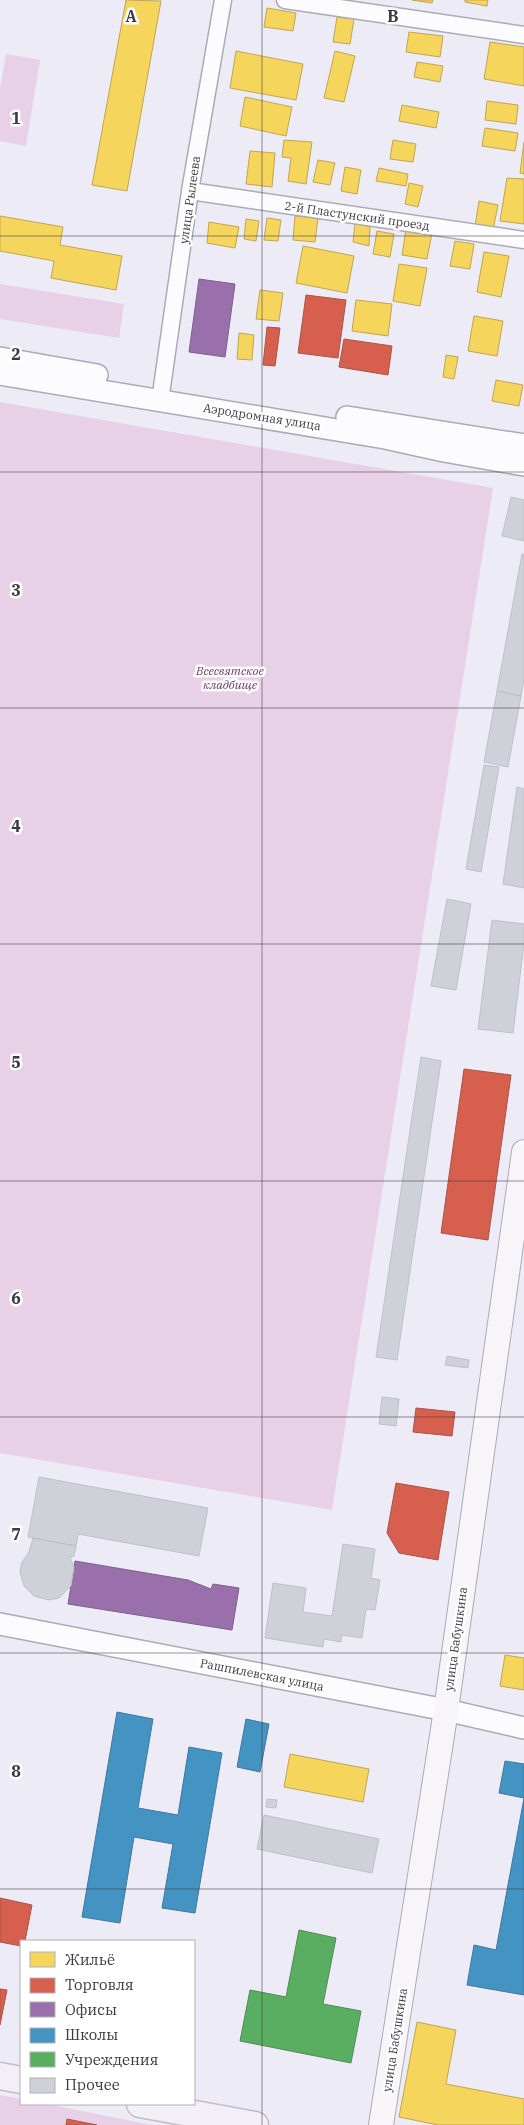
<svg xmlns="http://www.w3.org/2000/svg" width="524" height="2125" viewBox="0 0 524 2125" font-family="'IBM Plex Serif',serif">
<style>
.green{fill:#e8d1e7}
.homes{fill:#f6d55c;stroke:#bea654}
.shops{fill:#d6604d;stroke:#a8554a}
.offices{fill:#9970ab;stroke:#7d608c}
.schools{fill:#4393c3;stroke:#41789c}
.public{fill:#5aae61;stroke:#518b58}
.building{fill:#cfd1d9;stroke:#bec0c8}
.lines{fill:none;stroke-linecap:round;stroke-linejoin:round}
.minor-casing{stroke:#acabb4;stroke-width:19}
.tertiary-casing{stroke:#acabb4;stroke-width:24}
.secondary-casing{stroke:#acabb4;stroke-width:26}
.primary-casing{stroke:#c2bbca;stroke-width:29}
.minor{stroke:#fcfcfe;stroke-width:16}
.tertiary{stroke:#fcfcfe;stroke-width:21}
.secondary{stroke:#f8f5fa;stroke-width:24}
.primary{stroke:#f3eff6;stroke-width:26}
.grid{fill:none;stroke:#3b3a42;stroke-width:1;stroke-opacity:0.55}
.labels{text-anchor:middle;stroke-width:5;stroke-linejoin:round;paint-order:stroke}
.street-label{font-size:12px;fill:#3b3a42;stroke:#fff}
.park-label{font-size:12px;font-style:italic;fill:#703966;stroke:#fff}
.grid-label{font-size:16px;text-anchor:middle;font-weight:bold;fill:#3b3a42;stroke:#fff;stroke-width:5;stroke-linejoin:round;paint-order:stroke}
</style>
<rect width="100%" height="100%" fill="#ecebf6"/>
<path class="green" d="M6,54L40,60L26,146L0,141V89Z
M0,284L124,304L119,338L0,319Z
M0,402L493,488L332,1510L0,1453Z
M0,2095L21,2099V2104H47L152,2125H0Z"/>
<path class="homes" d="M126,0L161,1L127,191L92,185Z
M412,0H433L432,3Z
M465,0H488L487,6L465,2Z
M267,8L296,13L293,31L264,27Z
M337,17L354,19L350,44L333,42Z
M409,32L443,36L440,57L406,52Z
M490,42L524,47V86L484,79Z
M236,51L303,64L296,100L230,88Z
M335,51L355,56L344,102L324,98Z
M417,62L443,66L440,82L414,77Z
M245,97L292,107L286,136L240,126Z
M487,101L518,105L516,124L485,120Z
M402,105L439,112L436,128L399,121Z
M485,128L518,133L515,151L482,146Z
M284,140L312,142L306,184L288,181L291,158L282,157Z
M393,140L416,144L413,162L390,159Z
M524,142V174L520,173Z
M250,151L275,153L272,187L246,184Z
M318,160L335,163L330,185L313,182Z
M345,167L361,170L357,194L341,191Z
M379,168L408,174L406,186L376,181Z
M507,178L524,179V224L500,221Z
M409,183L423,186L418,207L405,204Z
M479,201L498,205L493,230L475,226Z
M0,216L63,227L60,245L122,256L116,290L51,278L54,261L0,251Z
M295,216L318,218L315,242L293,240Z
M267,218L281,220L278,241L264,240Z
M246,219L259,221L256,241L244,239Z
M209,222L239,227L235,248L207,243Z
M355,223L370,227L369,246L353,242Z
M406,229L432,233L427,259L402,255Z
M377,231L394,234L390,257L373,254Z
M455,241L474,244L470,269L450,266Z
M303,246L354,256L347,293L296,283Z
M484,252L509,256L501,297L477,292Z
M399,264L427,268L420,306L393,301Z
M260,290L283,293L279,321L256,319Z
M356,300L392,304L388,336L352,331Z
M474,316L503,321L497,356L468,351Z
M239,333L254,335L252,360L237,359Z
M446,355L458,357L454,379L443,377Z
M496,380L523,385L519,406L492,401Z
M505,1655L524,1658V1690L500,1686Z
M290,1754L369,1769L363,1802L284,1787Z
M417,2022L456,2030L446,2084L524,2099V2125H438L399,2117Z"/>
<path class="shops" d="M306,295L346,300L338,358L298,353Z
M267,327L280,328L275,366L263,365Z
M344,339L392,346L388,375L339,367Z
M464,1069L511,1075L488,1240L441,1233Z
M416,1408L455,1412L452,1436L413,1432Z
M396,1483L449,1492L438,1560L399,1553L387,1533Z
M0,1898L32,1905L25,1941H21V1946L0,1942Z
M0,1989L7,1990L0,2025Z
M67,2119L97,2125H66Z"/>
<path class="offices" d="M199,279L235,284L225,357L189,352Z
M75,1561L188,1580L211,1589L213,1584L239,1588L232,1630L68,1604Z"/>
<path class="schools" d="M117,1712L153,1719L138,1808L178,1815L189,1747L222,1753L195,1913L162,1908L173,1844L134,1837L120,1923L82,1917Z
M246,1719L269,1724L260,1772L237,1767Z
M505,1761L524,1764V1995L467,1985L474,1945L496,1950L524,1798L499,1793Z"/>
<path class="public" d="M299,1930L336,1938L323,2004L361,2011L351,2063L240,2041L250,1990L286,1997Z"/>
<path class="building" d="M511,497L524,500V541L502,536Z
M522,554H524V679L521,696L497,691Z
M497,691L521,696L508,767L484,762Z
M484,765L499,767L481,872L466,869Z
M517,787L524,789V888L503,884Z
M447,899L471,904L456,990L431,986Z
M492,920L524,924V943L513,1033L478,1029Z
M421,1057L441,1061L397,1360L376,1357Z
M447,1356L469,1360L468,1368L445,1365Z
M382,1397L399,1399L396,1426L379,1424Z
M39,1477L208,1508L199,1556L78,1534L76,1546L28,1537Z
M33,1538L76,1546L74,1556L70,1557L74,1567L71,1586L59,1598L49,1600L34,1596L24,1586L20,1572L22,1562L29,1552Z
M343,1544L375,1549L371,1578L380,1580L375,1610L366,1609L362,1638L342,1635L341,1642L324,1639L323,1647L265,1638L273,1583L306,1588L303,1612L332,1616Z
M267,1799L277,1800L276,1808L266,1807Z
M264,1815L379,1839L372,1873L257,1849Z"/>
<g class="lines">
<g class="minor-casing">
<path id="minor" d="M285,0L524,35
M190,191L524,240
M160,401L190,191L223,0"/>
</g>
<g class="tertiary-casing">
<path id="tertiary" d="M0,358L97,375
M0,374L385,438L444,451L524,465
M347,417L524,445
M0,1624L446,1710L524,1728"/>
</g>
<g class="secondary-casing">
<path id="secondary" d="M381,2125L446,1710L524,1152"/>
</g>
<g class="primary-casing">
<path id="primary" d="M0,2076L21,2080
M140,2104L255,2125"/>
</g>
<use href="#minor" class="minor"/>
<use href="#tertiary" class="tertiary"/>
<use href="#secondary" class="secondary"/>
<use href="#primary" class="primary"/>
</g>
<path class="grid" d="M262,0V2125M0,236H524M0,472H524M0,708H524M0,944H524M0,1181H524M0,1417H524M0,1653H524M0,1889H524"/>
<g class="labels">
<g class="street-label">
<text transform="translate(190 200) rotate(-82)" y="4">улица Рылеева</text>
<text transform="translate(357 216) rotate(8)" y="4">2-й Пластунский проезд</text>
<text transform="translate(262 417) rotate(9)" y="4">Аэродромная улица</text>
<text transform="translate(456 1639) rotate(-82)" y="4">улица Бабушкина</text>
<text transform="translate(262 1675) rotate(11)" y="4">Рашпилевская улица</text>
<text transform="translate(395 2040) rotate(-81)" y="4">улица Бабушкина</text>
</g>
<g class="park-label">
<text x="230" y="675">Всесвятское<tspan x="230" dy="14">кладбище</tspan></text>
</g>
</g>
<g class="grid-label">
<text x="131" y="22">A</text>
<text x="393" y="22">B</text>
<text x="16" y="124">1</text>
<text x="16" y="360">2</text>
<text x="16" y="596">3</text>
<text x="16" y="832">4</text>
<text x="16" y="1068">5</text>
<text x="16" y="1304">6</text>
<text x="16" y="1540">7</text>
<text x="16" y="1777">8</text>
</g>
<rect x="20" y="1940" width="175" height="165" fill="#ffffff" stroke="#b1b0b3"/>
<rect x="30" y="1952" width="25" height="15" fill="#f6d55c" stroke="#b1b0b3"/>
<text x="65" y="1965" font-size="15" fill="#3b3a42">Жильё</text>
<rect x="30" y="1978" width="25" height="15" fill="#d6604d" stroke="#b1b0b3"/>
<text x="65" y="1990" font-size="15" fill="#3b3a42">Торговля</text>
<rect x="30" y="2002" width="25" height="15" fill="#9970ab" stroke="#b1b0b3"/>
<text x="65" y="2015" font-size="15" fill="#3b3a42">Офисы</text>
<rect x="30" y="2028" width="25" height="15" fill="#4393c3" stroke="#b1b0b3"/>
<text x="65" y="2040" font-size="15" fill="#3b3a42">Школы</text>
<rect x="30" y="2052" width="25" height="15" fill="#5aae61" stroke="#b1b0b3"/>
<text x="65" y="2065" font-size="15" fill="#3b3a42">Учреждения</text>
<rect x="30" y="2078" width="25" height="15" fill="#cfd1d9" stroke="#b1b0b3"/>
<text x="65" y="2090" font-size="15" fill="#3b3a42">Прочее</text>
</svg>
